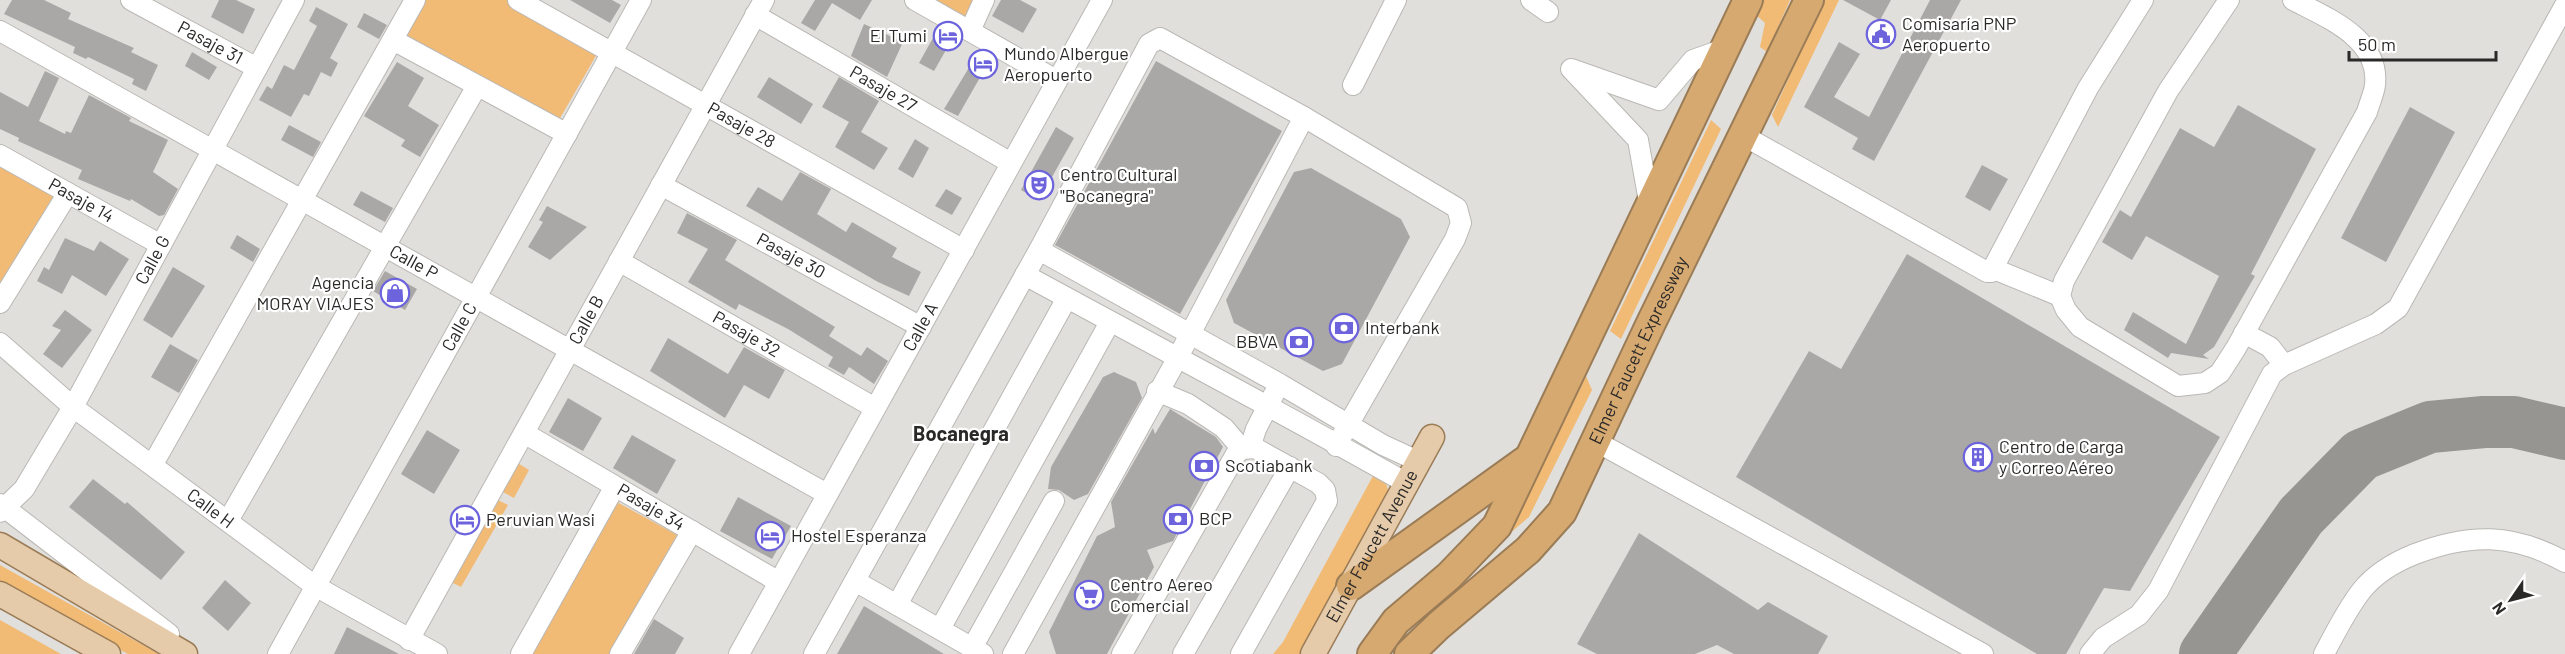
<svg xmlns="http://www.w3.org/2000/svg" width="2565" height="654" viewBox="0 0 2565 654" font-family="Barlow,sans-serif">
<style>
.green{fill:#f1ba75}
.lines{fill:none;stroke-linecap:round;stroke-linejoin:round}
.taxiway{stroke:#969592;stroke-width:52}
.building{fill:#aaa8a6}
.minor-casing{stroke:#bab8b5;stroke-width:22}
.major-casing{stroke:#9a7c57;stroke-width:27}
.highway-casing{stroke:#9a7c57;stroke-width:32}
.minor{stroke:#fff;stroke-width:20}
.major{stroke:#e6cbaa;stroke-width:24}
.highway{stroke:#d6a971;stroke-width:28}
.labels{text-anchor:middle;stroke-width:4.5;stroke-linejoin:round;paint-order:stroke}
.poi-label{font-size:18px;fill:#2a2928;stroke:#fff;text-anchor:start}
.street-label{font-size:18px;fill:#2a2928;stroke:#fff}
.neighbourhood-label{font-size:20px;font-weight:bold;fill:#2a2928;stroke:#fff}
</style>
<rect width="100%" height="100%" fill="#e1dfdc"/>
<path class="green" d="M419,0H513L601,47L559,120L401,35Z
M935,0H977L968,18Z
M1762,0H1790L1767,52L1760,47L1765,23L1755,14Z
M1824,0H1839L1778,127L1772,115Z
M1711,120L1721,129L1621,339L1610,331Z
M0,163L55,193L0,288Z
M1586,376L1592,390L1529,517L1508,535Z
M516,462L529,470L514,498L501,491Z
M1374,474C1385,482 1390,484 1387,498L1300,654H1273L1283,642Z
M496,499L508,505L461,587L449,581Z
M615,501L677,535L610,654H530Z
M0,565L159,654H128L0,584Z
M0,620L61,654H0Z"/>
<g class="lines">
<path class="taxiway" d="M2205,654L2301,516L2361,455L2430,427L2484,422H2514L2565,434"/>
</g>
<path class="building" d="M12,0H44L71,13L68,19L134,48L131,52L158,65L146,91L132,84L134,79L88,57L86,59L73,53L75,47L4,14Z
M219,0H236L255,9L243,34L211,17Z
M570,0H612L621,5L610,23Z
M815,0H872L860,20L832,3L815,31L801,23Z
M1001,0H1020L1037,9L1023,33L992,16Z
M1843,0H1891L1880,20Z
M1930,0H1961L1874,161L1852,149L1858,138L1804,107L1839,42L1860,54L1834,97L1869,117Z
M316,7L348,24L330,58L338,63L331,77L321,72L309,96L304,94L291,117L259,100L267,86L272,89L284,65L294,70L317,26L309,21Z
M364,13L387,25L379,39L357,27Z
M864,24L903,42L887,77L851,56Z
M939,27L954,36L934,71L919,63Z
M979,51L997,62L988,77L982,74L958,116L944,109Z
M192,52L217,67L209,80L185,66Z
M1156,61L1282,131L1180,314L1055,245Z
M397,62L424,78L408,106L439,125L420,157L401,146L405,140L364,116Z
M45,71L59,78L39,121L65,134L66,131L71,133L89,95L131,118L129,121L168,140L153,172L178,189L164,215L159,216L131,199L130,201L78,179L82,170L18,141L19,138L0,129V92L28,107Z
M769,77L813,104L801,124L757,97Z
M839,77L879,101L861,132L888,148L874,170L835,147L849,122L822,107Z
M2238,105L2316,149L2251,274L2255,276L2214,347L2203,355L2209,359L2171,353L2168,358L2124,330L2133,312L2186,344L2219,276L2146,236L2132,260L2102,242L2120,210L2131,217L2180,128L2214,147Z
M2410,107L2455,132L2386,262L2341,238Z
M289,125L321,142L313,157L281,140Z
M1056,127L1074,138L1039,200L1021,190Z
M915,139L929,148L913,178L898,169Z
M1982,165L2008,179L1990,211L1965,197Z
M1311,168L1401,219L1410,237L1342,364L1323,371L1234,323L1226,300L1294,172Z
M800,172L831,189L817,214L846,232L852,222L897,248L892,257L921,272L909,296L878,282L746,206L758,187L782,201Z
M946,189L962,198L952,215L935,206Z
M361,191L393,208L385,222L353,205Z
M547,206L587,227L550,260L528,247L543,222L539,220Z
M687,213L737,240L725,260L835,327L829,336L861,356L867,347L888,361L874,384L849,367L844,375L828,366L833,357L788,329L739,304L736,310L688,282L708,249L677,233Z
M237,235L260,249L253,262L230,248Z
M65,238L94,251L100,241L129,259L106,296L72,275L62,294L37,281L44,267L49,270Z
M1907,254L2220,437L2130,591L2104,588L2066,654H2037L1736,477L1809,351L1841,369Z
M173,267L205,286L172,338L143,320Z
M385,271L417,289L405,310L373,291Z
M65,310L92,330L62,368L43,354L61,330L52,326Z
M668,338L728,374L744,347L785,370L769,399L744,385L725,418L650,371Z
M170,344L198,360L179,393L151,377Z
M1114,372L1136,382L1142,398L1088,494L1074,500L1059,490L1048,489L1051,467L1103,377Z
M568,398L602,418L583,451L549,432Z
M1170,409L1216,437L1223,447L1173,541L1147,550L1154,567L1107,654H1056L1049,632L1097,536L1115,527L1111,502L1153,428L1155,434Z
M427,430L460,450L434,494L401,474Z
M632,435L676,460L657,494L613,468Z
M93,479L125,504L127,502L185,552L161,580L69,507Z
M738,497L791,526L772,559L720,531Z
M1639,533L1758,610L1768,602L1828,636L1818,654H1734L1717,645L1695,654H1597L1577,644Z
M225,580L251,603L228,631L202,608Z
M864,606L944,654H837Z
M654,619L684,638L675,654H634Z
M347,627L399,654H334Z"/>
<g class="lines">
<g class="minor-casing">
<g id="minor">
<path id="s1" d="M131,0L257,68"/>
<path id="s2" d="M518,0L964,250"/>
<path d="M915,0L1056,80"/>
<path d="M1531,0L1548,12"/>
<path d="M2229,0L2168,91L2064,281L2060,296L2066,310L2080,327L2178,386L2205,383L2220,373L2236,348L2367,112C2369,104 2374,94 2375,85C2380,38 2327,18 2293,0"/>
<path id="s3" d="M755,15L1011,163"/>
<path id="s4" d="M0,31L827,494"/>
<path d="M970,31L984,0"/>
<path d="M393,40L567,134"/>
<path d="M1571,69L1659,100L1693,60L1724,49"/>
<path d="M1573,71L1638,140L1650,207"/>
<path d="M1353,85L1396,0"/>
<path d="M1744,136L1987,272H1991L2088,88L2143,0"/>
<path id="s5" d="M0,155L161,245"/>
<path id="s6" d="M661,185L921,327"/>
<path d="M1039,250L1280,384L1383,445L1420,462"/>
<path id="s7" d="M619,261L875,408"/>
<path d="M1994,269L2060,296"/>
<path d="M1025,275C1153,345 1282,412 1408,484"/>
<path d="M0,303L68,193"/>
<path d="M2244,333L2270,347L2284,365"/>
<path id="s8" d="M0,343L73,407L315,586L437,654"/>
<path d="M1157,391L1188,404L1224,428L1242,449"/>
<path id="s9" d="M524,433L779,582"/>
<path d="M1595,441L1983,654"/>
<path d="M1250,448L1256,429L1274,394"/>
<path d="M153,464L415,0"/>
<path d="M0,504L169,634"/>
<path id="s10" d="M0,512L24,489L73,407L294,0"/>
<path d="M229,519L477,86"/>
<path d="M855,581L983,654"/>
<path d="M897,605L1067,298"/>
<path d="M940,629L1110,322"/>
<path id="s11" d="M409,640L764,0"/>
<path d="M972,648L1054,501"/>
<path id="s12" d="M278,654L641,0"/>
<path d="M521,654L614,488"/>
<path d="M620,654L692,531"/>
<path id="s13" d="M739,654L1102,0"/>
<path d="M814,654L1039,250L1149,44L1160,38L1304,117L1457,208L1461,223L1455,239L1336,446"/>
<path d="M1013,654L1177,359L1304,117"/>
<path d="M1122,654L1236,454L1242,449L1255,448L1318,483L1325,490L1327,501L1241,654"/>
<path d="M1183,654L1290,467"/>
<path d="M2090,654L2103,638L2139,615L2158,591L2272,374L2284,365L2376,324L2398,308L2565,5"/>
<path d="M2324,654C2335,633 2347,609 2362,590C2375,574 2395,562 2415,554C2469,533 2513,533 2565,562"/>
</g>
</g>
<g class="major-casing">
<g id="major">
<path d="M0,545L185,654"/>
<path d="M0,594L108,654"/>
<path id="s14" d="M1313,654L1432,437"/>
</g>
</g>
<g class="highway-casing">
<g id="highway">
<path d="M1351,586L1525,461"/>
<path d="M1372,654L1396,621L1449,576L1497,526L1748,0"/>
<path id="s15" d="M1409,654L1438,626L1528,550L1562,512L1651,323L1809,0"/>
</g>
</g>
<use href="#minor" class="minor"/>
<use href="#major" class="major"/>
<use href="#highway" class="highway"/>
</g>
<defs>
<g id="civic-ring" transform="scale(1.5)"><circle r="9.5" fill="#fff" stroke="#6c63dd" stroke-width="1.5"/><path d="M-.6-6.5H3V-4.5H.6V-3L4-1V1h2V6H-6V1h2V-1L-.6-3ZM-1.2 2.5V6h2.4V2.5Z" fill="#6c63dd"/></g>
<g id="hotel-ring" transform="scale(1.5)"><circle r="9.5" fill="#fff" stroke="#6c63dd" stroke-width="1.5"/><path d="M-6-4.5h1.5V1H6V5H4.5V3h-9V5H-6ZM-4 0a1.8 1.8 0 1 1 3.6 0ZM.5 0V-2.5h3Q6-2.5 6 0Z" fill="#6c63dd"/></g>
<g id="theatre-ring" transform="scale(1.5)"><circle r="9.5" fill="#fff" stroke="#6c63dd" stroke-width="1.5"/><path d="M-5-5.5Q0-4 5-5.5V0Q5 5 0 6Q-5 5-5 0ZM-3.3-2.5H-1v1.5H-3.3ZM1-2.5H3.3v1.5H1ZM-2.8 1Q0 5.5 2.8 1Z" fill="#6c63dd"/></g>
<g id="shop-ring" transform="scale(1.5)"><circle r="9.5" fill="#fff" stroke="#6c63dd" stroke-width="1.5"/><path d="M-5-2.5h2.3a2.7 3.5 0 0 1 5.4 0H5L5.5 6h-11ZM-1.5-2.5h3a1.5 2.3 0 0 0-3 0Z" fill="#6c63dd"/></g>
<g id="bank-ring" transform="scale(1.5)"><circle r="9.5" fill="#fff" stroke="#6c63dd" stroke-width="1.5"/><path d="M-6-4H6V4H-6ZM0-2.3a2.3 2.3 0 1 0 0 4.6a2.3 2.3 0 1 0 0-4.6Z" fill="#6c63dd"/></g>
<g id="building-ring" transform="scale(1.5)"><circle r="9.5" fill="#fff" stroke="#6c63dd" stroke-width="1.5"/><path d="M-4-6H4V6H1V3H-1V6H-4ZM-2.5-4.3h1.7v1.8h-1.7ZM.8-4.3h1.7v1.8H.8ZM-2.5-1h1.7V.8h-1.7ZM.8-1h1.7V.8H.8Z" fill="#6c63dd"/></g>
<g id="supermarket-ring" transform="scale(1.5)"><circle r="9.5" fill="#fff" stroke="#6c63dd" stroke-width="1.5"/><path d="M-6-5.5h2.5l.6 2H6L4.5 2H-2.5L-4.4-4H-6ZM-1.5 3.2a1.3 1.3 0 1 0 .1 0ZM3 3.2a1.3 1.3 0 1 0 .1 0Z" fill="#6c63dd"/></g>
</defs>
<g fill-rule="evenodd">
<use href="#civic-ring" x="1881" y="34"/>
<use href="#hotel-ring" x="948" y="36"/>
<use href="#hotel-ring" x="983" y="64"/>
<use href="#theatre-ring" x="1039" y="185"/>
<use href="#shop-ring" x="395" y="293"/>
<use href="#bank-ring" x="1344" y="328"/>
<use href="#bank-ring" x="1299" y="342"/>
<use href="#building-ring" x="1978" y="457"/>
<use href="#bank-ring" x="1204" y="466"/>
<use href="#bank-ring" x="1178" y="519"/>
<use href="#hotel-ring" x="465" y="520"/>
<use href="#hotel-ring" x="770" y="536"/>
<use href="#supermarket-ring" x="1089" y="595"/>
</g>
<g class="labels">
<g class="poi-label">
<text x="1902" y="30">Comisaría PNP<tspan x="1902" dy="21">Aeropuerto</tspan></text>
<text x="927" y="42" text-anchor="end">El Tumi</text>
<text x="1004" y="60">Mundo Albergue<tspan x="1004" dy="21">Aeropuerto</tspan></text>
<text x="1060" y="181">Centro Cultural<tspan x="1060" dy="21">"Bocanegra"</tspan></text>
<text x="374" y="289" text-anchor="end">Agencia<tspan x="374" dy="21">MORAY VIAJES</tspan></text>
<text x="1365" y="334">Interbank</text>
<text x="1278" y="348" text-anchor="end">BBVA</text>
<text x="1999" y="453">Centro de Carga<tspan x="1999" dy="21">y Correo Aéreo</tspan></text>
<text x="1225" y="472">Scotiabank</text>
<text x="1199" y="525">BCP</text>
<text x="486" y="526">Peruvian Wasi</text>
<text x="791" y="542">Hostel Esperanza</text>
<text x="1110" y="591">Centro Aereo<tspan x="1110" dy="21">Comercial</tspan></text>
</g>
<g class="street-label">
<text dy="6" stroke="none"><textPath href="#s1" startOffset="90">Pasaje 31</textPath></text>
<text dy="6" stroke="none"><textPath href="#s3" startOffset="148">Pasaje 27</textPath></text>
<text dy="6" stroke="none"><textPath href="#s2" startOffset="256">Pasaje 28</textPath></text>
<text dy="6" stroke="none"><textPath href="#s5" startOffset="93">Pasaje 14</textPath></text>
<text dy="6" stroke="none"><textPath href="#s6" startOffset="148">Pasaje 30</textPath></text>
<text dy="6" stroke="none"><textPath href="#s10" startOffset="296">Calle G</textPath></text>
<text dy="6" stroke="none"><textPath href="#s4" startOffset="474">Calle P</textPath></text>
<text dy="6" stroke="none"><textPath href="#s11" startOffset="366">Calle B</textPath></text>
<text dy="6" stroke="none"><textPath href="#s12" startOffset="374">Calle C</textPath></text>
<text dy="6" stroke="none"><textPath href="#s13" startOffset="374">Calle A</textPath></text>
<text dy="6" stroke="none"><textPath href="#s7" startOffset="147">Pasaje 32</textPath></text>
<text dy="6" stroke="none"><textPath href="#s15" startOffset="388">Elmer Faucett Expressway</textPath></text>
<text dy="6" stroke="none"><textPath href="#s8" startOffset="268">Calle H</textPath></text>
<text dy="6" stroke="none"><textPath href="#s9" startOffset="147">Pasaje 34</textPath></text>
<text dy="6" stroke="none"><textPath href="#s14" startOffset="123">Elmer Faucett Avenue</textPath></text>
</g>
<g class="neighbourhood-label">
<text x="961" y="441">Bocanegra</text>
</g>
</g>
<g transform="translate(2511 600) rotate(235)" stroke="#ffffff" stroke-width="4.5" paint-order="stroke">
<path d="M0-4.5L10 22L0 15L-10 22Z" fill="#2a2928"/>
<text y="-9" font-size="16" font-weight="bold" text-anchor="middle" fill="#2a2928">N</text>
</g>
<path d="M2349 51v9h147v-9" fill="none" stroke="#2a2928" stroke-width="3"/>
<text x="2358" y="51" font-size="18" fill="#2a2928" stroke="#ffffff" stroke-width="4.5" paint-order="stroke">50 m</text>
</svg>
